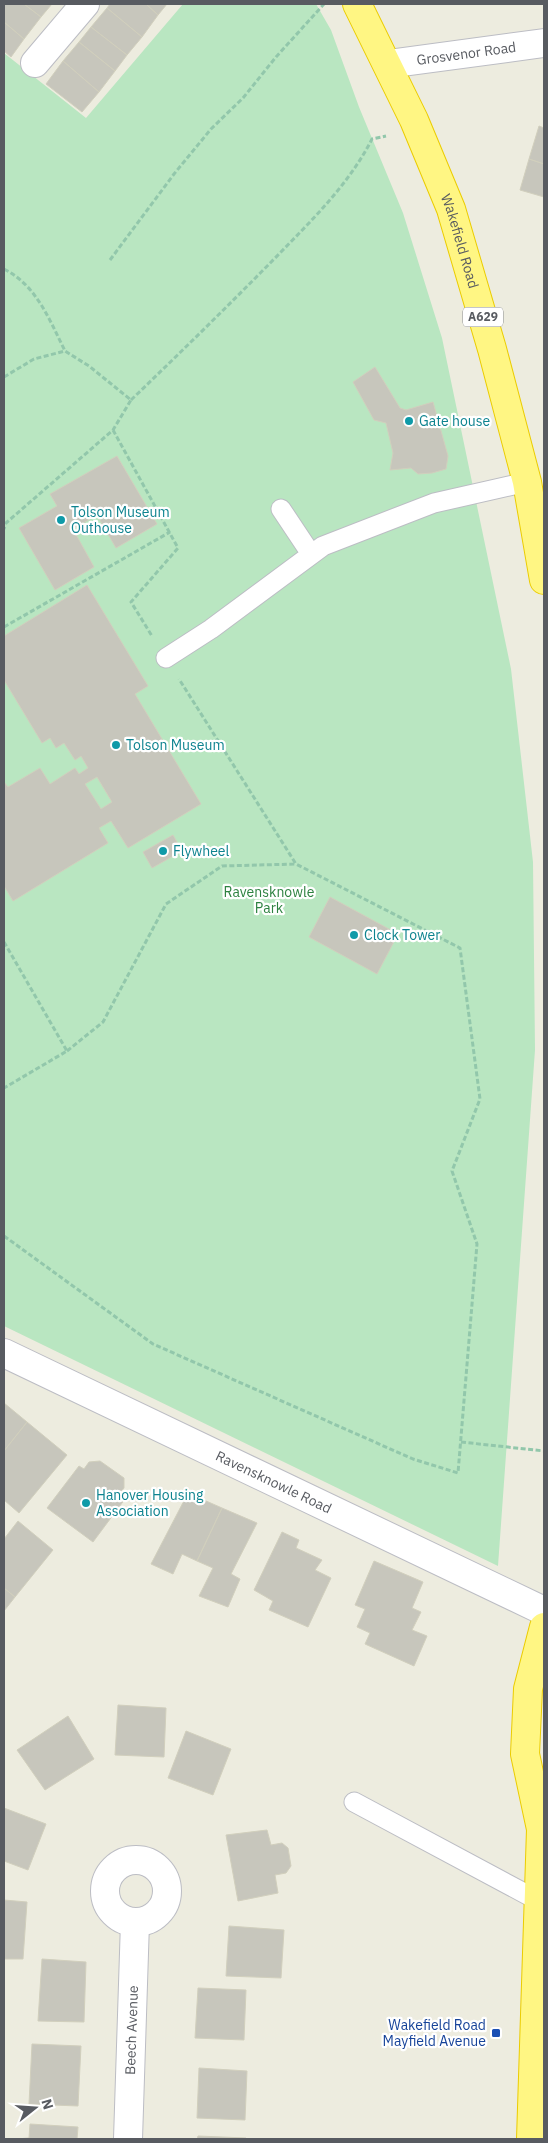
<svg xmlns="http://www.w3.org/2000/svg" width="548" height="2143" viewBox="0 0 548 2143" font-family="'IBM Plex Sans',sans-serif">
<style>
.green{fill:#b9e6c1}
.building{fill:#c7c6bc;stroke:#d1cfbd;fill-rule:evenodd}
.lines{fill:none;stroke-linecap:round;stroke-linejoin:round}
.lane-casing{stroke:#bcbdc4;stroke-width:21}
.street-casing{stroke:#bcbdc4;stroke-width:30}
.highway-casing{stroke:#ebcc00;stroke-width:30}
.path{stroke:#92c7ab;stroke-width:3;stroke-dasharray:5 2.5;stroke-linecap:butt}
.lane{stroke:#fff;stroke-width:19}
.street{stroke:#fff;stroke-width:28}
.highway{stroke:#fff683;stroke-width:28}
.culture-dot{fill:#0f9aa8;stroke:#fff;stroke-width:2}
.transit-dot{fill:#1a4fb4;stroke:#fff;stroke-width:2}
.labels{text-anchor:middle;stroke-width:4.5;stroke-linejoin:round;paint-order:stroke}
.shield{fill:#fff;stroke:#8a8c90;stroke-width:1}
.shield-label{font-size:12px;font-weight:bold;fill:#585b61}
.street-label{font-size:14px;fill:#585b61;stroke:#fff}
.culture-label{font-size:14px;fill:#0d838f;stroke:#fff;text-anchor:start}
.park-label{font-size:14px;fill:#2e8241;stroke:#fff}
.transit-label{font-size:14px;fill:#164399;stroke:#fff;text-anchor:end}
</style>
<rect width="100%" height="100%" fill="#edecdf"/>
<path class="green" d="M183,4H316L331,30L359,107L403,213L442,338L511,669L533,862L535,1050L498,1566L4,1326V53L86,118Z"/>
<path class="building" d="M4,4H24L41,17L24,39L4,22Z
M24,4H52L41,17Z
M110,4H146L158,15L142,37L107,8Z
M146,4H167L158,15Z
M107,8L142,37L127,55L91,27Z
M4,22L24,39L11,57L4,51Z
M91,27L127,55L115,71L79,42Z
M79,42L115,71L99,92L63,61Z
M63,61L99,92L82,112L46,84Z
M539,126L544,128V164L529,159Z
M529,159L544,164V197L520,190Z
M375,367L400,408L406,410L433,402L448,456L446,469L432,473L418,474L411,468L390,470L393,453L386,423L374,420L353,382Z
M117,456L157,524L116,548L97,515L73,529L94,567L55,590L19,528L57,506L50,494Z
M87,585L148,686L135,694L201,804L128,848L111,821L99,828L108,843L13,901L4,886V782L8,787L40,768L50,784L75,768L79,774L88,768L81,756L75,760L64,743L56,748L50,738L42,743L4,680V636ZM97,777L112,802L101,809L85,784Z
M173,835L182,851L152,868L143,852Z
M330,897L398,934L377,974L309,937Z
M4,1403L27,1422L4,1451Z
M27,1422L67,1455L19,1513L4,1500V1451Z
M100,1461L124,1478V1488L119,1494L125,1499L93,1542L47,1508L79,1466L84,1469L89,1462Z
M188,1493L222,1508L197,1561L182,1554L173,1574L151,1564Z
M222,1508L257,1523L231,1574L240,1579L228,1607L199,1596L213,1568L197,1561Z
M18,1521L53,1550L15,1597L4,1588V1539Z
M282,1532L299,1540L296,1548L322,1560L315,1570L331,1578L308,1627L269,1610L273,1601L254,1590Z
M374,1561L423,1582L412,1608L421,1612L412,1630L427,1636L414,1666L365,1644L370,1633L357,1627L365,1609L355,1605Z
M4,1588L15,1597L4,1611Z
M118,1705L166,1708L164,1757L115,1755Z
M68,1716L94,1759L45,1790L17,1750Z
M186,1731L231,1749L213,1795L168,1778Z
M4,1808L46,1824L28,1870L4,1861Z
M267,1830L271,1845L282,1843L288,1848L291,1866L286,1873L275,1875L278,1893L238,1901L226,1835Z
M4,1900L27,1902L23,1959H4Z
M229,1926L284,1930L281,1978L226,1976Z
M42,1959L86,1962L84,2022L38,2021Z
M198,1988L246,1990L244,2040L195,2038Z
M32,2044L81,2046L78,2106L29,2104Z
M199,2068L247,2071L245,2120L197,2118Z
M30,2124L78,2127L77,2139H16L29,2138Z
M198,2136L246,2138V2139H197Z"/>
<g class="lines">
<g class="lane-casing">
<path id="lane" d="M281,509L311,554
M166,658L211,629L323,546L434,503L527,482
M354,1802L539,1901"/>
</g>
<g class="street-casing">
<g id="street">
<path d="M35,63L85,4"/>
<path id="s1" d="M388,64L544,43"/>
<path id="s2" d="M4,1353L544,1611"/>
<circle cx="136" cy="1891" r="31"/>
<path id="s3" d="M128,2139L135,1922"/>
</g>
</g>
<g class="highway-casing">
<g id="highway">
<path id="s4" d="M357,4L414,120L451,209L492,349L527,482L544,580"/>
<path d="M531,2139L541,1829L525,1754L528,1689L544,1627"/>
</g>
</g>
<path class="path" d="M110,260L174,174L211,129L243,98L276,57L324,4
M4,269C37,286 49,319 65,351
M4,377L34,359L65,351L89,366L131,400L113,430L6,523L4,529
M131,400C181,352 230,304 278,255C313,219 349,184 372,139L386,136
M113,430L178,548L131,602L152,636
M4,627L170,532
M4,942L67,1051L4,1088
M67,1051L103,1022L166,904L222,866L296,864
M4,1236L153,1344L413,1459L458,1473L477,1244L452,1171L480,1099L460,948L296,864L179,679
M461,1442L544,1451"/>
<use href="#lane" class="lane"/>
<use href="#street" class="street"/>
<use href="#highway" class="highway"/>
</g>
<g class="culture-dot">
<circle cx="409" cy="421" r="5"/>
<circle cx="61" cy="520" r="5"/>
<circle cx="116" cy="745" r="5"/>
<circle cx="163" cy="851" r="5"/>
<circle cx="354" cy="935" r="5"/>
<circle cx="86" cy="1503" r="5"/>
</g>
<rect class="transit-dot" x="491" y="2028" width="10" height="10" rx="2.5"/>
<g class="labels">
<rect class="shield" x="463" y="307.5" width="40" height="19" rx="4"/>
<g class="shield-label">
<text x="483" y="321">A629</text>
</g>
<g class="street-label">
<text dy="5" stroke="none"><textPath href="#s1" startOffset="79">Grosvenor Road</textPath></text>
<text dy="5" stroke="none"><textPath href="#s4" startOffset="259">Wakefield Road</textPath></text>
<text dy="5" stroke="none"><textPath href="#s2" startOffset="299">Ravensknowle Road</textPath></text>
<text dy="5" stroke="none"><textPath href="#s3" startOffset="109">Beech Avenue</textPath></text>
</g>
<g class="culture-label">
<text x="419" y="426">Gate house</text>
<text x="71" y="517">Tolson Museum<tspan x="71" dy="16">Outhouse</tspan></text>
<text x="126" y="750">Tolson Museum</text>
<text x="173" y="856">Flywheel</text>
<text x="364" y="940">Clock Tower</text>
<text x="96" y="1500">Hanover Housing<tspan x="96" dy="16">Association</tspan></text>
</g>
<g class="park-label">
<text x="269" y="897">Ravensknowle<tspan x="269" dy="16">Park</tspan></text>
</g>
<g class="transit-label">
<text x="486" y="2030">Wakefield Road<tspan x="486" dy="16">Mayfield Avenue</tspan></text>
</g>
</g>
<rect width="548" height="2143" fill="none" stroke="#585b61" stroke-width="10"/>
<g transform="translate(35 2108) rotate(73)" stroke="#ffffff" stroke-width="4" paint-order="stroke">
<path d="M0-4L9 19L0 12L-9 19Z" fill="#585b61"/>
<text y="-8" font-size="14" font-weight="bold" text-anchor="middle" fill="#585b61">N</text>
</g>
</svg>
